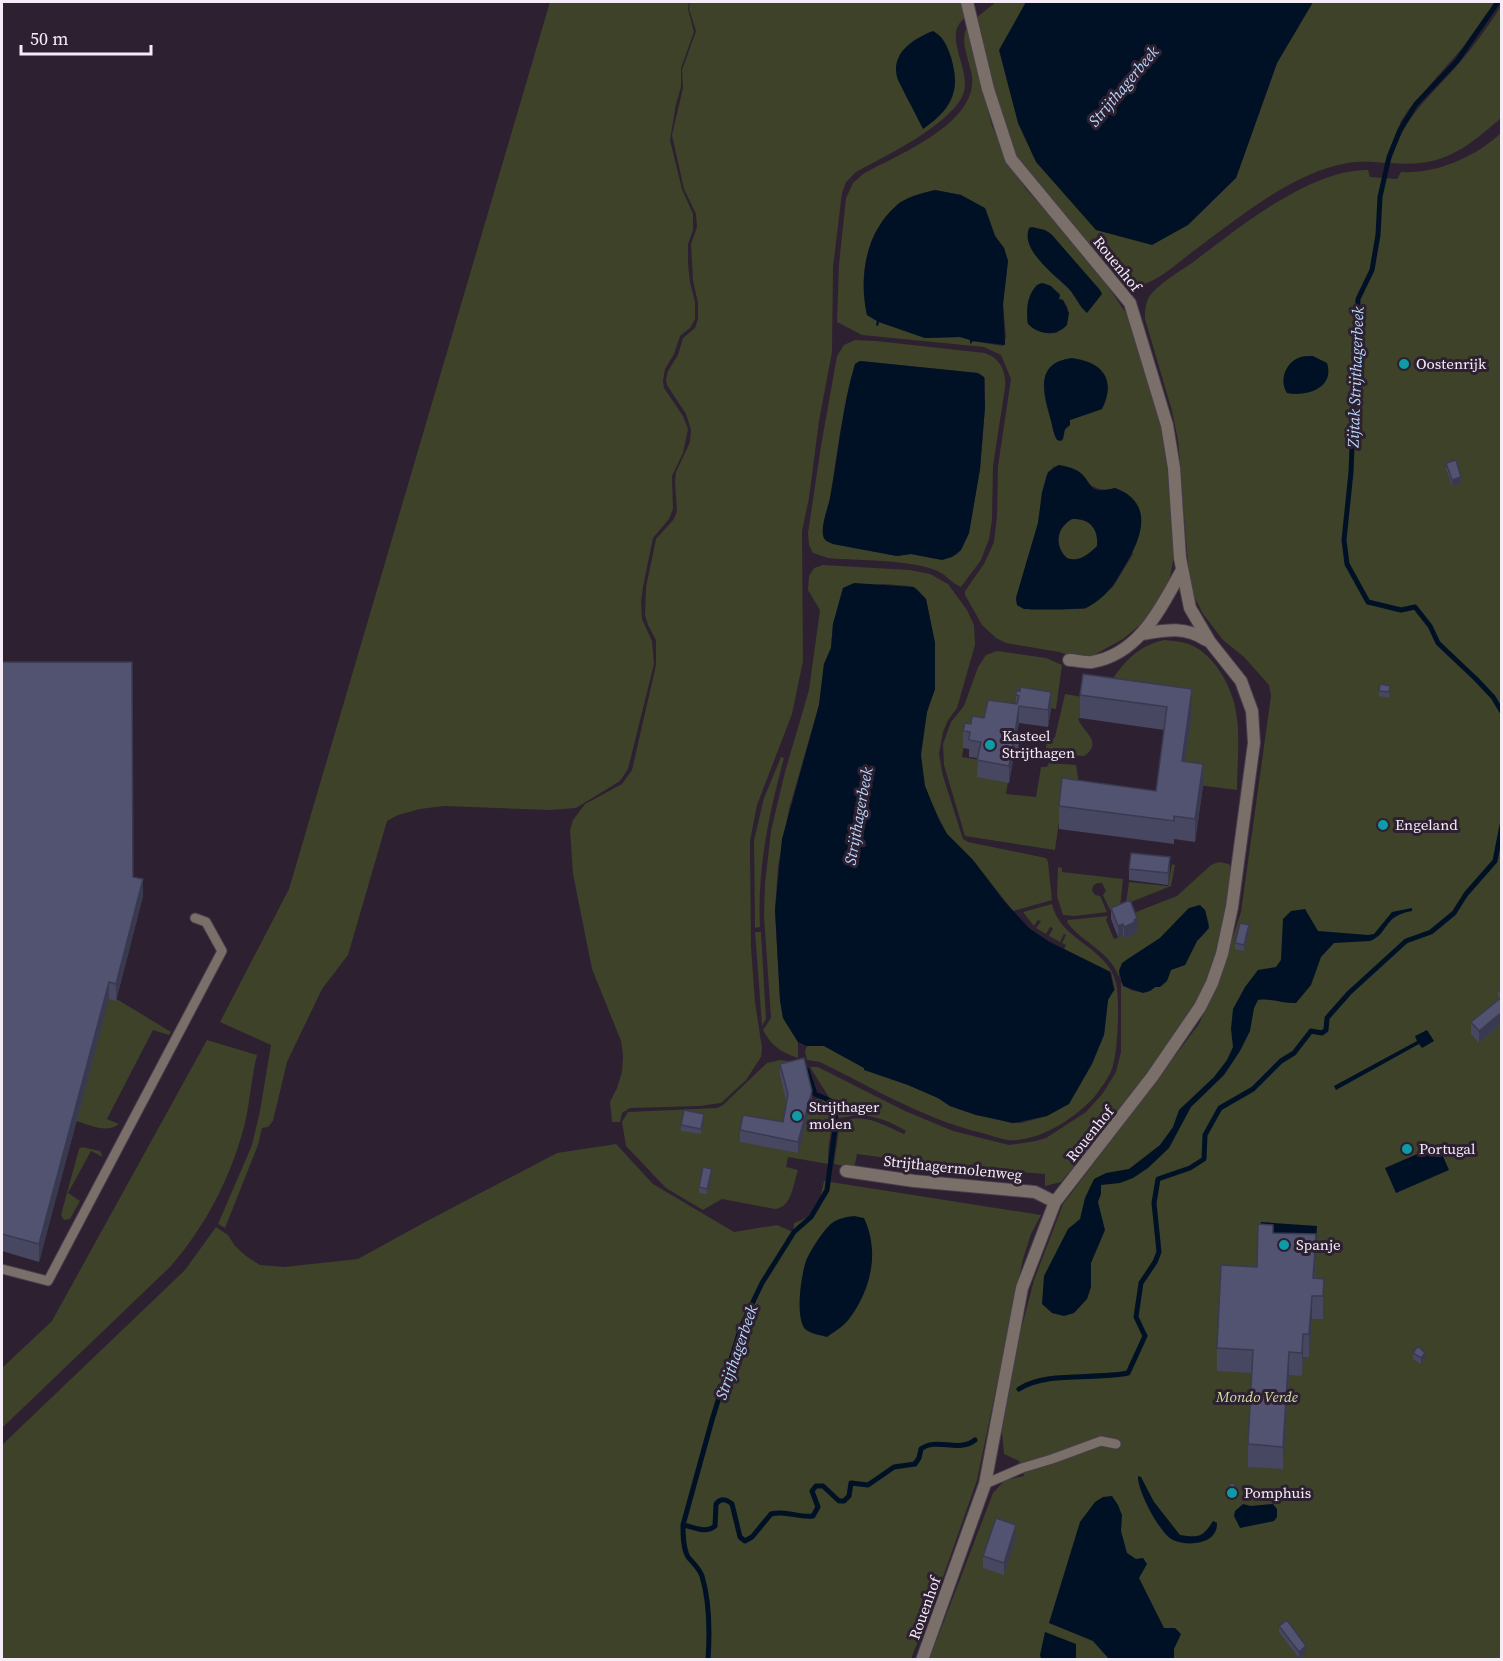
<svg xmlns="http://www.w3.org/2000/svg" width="1503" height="1661" viewBox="0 0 1503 1661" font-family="'Source Serif 4',serif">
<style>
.green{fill:#3d4228;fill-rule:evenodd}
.water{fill:#011125;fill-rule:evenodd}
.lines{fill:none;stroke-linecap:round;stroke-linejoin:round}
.stream{stroke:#011125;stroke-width:5}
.lane-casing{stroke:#493d4d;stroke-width:11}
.street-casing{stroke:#493d4d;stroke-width:14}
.lane{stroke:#7a7069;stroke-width:9}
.street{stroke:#7a7069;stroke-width:12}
.wall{fill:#474761}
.shaded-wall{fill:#393a4f}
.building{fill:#525371;stroke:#393a4f;stroke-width:1.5}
.culture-dot{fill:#0f9aa8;stroke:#2d2031;stroke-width:2}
.labels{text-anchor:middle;stroke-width:6;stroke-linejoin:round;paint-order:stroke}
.street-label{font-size:15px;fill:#f5ecf8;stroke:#2d2031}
.poi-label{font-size:15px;fill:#f5ecf8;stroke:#2d2031;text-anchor:start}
.park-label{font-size:15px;font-style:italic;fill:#d1dca1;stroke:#2d2031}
.water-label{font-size:16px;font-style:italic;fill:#b8daff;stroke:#2d2031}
</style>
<rect width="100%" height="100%" fill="#2d2031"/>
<path class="green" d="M550,2H689L688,9L694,32L681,68V87L676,104L670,140L682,189L693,214V230L688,244V263L690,282L695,302V319L690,328L680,336L674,354L665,369L663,381L664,388L683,416L688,429L683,453L672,476L673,509L669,519L653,538L643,587L641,602L642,619L652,641L654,664L628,769L620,781L576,808L550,810L444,806L420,809L398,815L387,821L348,955L322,989L287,1062L273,1121L268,1127L262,1128L258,1145L225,1228L218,1224L252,1145L260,1111L271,1045L220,1022L289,889Z
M690,2H962L965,18C940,36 975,72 962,97C947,126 886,156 856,172L846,182L842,193L833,267L832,352L819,421L809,498L802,531L803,661L792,714L757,805L750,841L751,947L755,1002L762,1048L761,1057L746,1080L721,1103L700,1106L630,1108L622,1113L620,1122H612L610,1102L617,1088L622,1072L623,1055L621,1041L592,969L573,874L570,830L573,820L585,804L622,784L632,770L656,665V640L648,625L645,615L646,587L656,539L674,519L677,511L675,483L676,472L690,442L691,430L686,414L667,385L666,380L668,371L678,355L683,338L695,328L698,319V303L693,281L691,244L697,227L696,214L684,189L672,135L683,88L682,70L696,31L689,9ZM903,50L949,53C957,82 959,85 943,111L909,102C901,85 890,67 903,50Z
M996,2H1026L1024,3L1236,178L1277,63L1313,2H1495L1463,47L1409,109L1401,121L1385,163C1373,162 1361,161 1348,163C1292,172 1236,220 1191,253C1171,268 1150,289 1124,287L1017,159L989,78L976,18Z
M1501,6V118C1464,150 1442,168 1390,163C1405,113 1429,99 1460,62C1475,45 1489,25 1501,6Z
M967,27L992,126L1009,164L1026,189L1089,259L1128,316L1160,421L1167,467L1173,538V561L1170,578L1155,605L1141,624L1123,639L1094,655L1076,657L1059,652L1006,643L996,638L982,625L965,595V591L984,564L994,542L997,517L998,466L1011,379L1001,355L984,347L862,335L837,322L839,264L846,198L853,183L863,174C897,155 977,124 972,77C970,61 959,42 967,27ZM935,190L961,195L986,210L995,236L1004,248L1008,261L1003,304L1006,337L1003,346L972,341L970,344L971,340L960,337L925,338L879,322L876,325L877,321L867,315C858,277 866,233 896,206C905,197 923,193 935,190ZM1030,228L1049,232L1052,235L1102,294L1082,308C1079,303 1075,297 1072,292C1058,275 1020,252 1030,228ZM1042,283L1048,285L1060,294L1059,299L1063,300L1068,308L1057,333C1043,334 1037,331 1027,322L1028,301L1037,285ZM1072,358L1102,409L1070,420V425L1056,438C1052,430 1052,422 1049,414C1041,389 1038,363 1072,358ZM1059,465C1084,470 1087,496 1115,488L1133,554L1113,587L1085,609H1024L1017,605L1016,598L1038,523L1046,476L1053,467Z
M1501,133V1659L929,1660L993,1493L1005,1480L1024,1476L1019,1461L1004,1454L1002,1431L1017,1345L1034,1280L1063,1204L1199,1024L1220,976L1241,912L1271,696L1269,685L1244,657L1223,640L1203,614L1190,588L1178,440L1172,411L1145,319C1145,312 1145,304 1149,297C1157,285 1180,271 1192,263C1237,229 1310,169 1368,170L1370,177L1397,179L1401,172C1437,174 1475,157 1501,133Z
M855,340L876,341L985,353C1000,358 1007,372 1005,388L993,466L992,520L989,539L981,560L961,587C951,583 946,574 935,570C906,559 859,561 828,558L813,553L809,545L808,533L821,446L837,356L844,345ZM860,361L977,373L985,378V407L980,469L969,533L961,550L956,555L937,559L911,554L897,556L833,544L828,511L840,433L853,372L855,364Z
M1072,519C1089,518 1099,528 1097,546C1089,554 1079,563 1067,558C1054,546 1056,528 1072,519Z
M823,565L910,570L930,574L948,584L967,610L974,625L975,645L957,708L948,720L943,732L939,754L943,776L963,839L968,842L1046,858L1048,862L1052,900L1013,911L973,860L947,834L931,802L925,787L921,765V744L928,706L935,689V643L926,599L917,589L909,586L884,584L843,588L833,624L831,648L824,664L819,705L789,809L778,866L775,910L780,1000L783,1018L798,1042V1058C780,1052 772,1046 763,1030L771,1018L764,916L765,883L771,831L785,772L809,690L820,610L808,590L809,576L814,568Z
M1164,640C1173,641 1182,641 1191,645C1213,654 1231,685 1235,707C1241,733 1237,763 1237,790L1182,783L1191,712L1109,684C1124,662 1137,646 1164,640Z
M997,651L1046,658L1062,665L1056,709L1016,703L1012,719L984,736L966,732L962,757L980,760L1008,782L1006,794L1036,797L1041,767H1047L1049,763L1076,765L1082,803L1062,801L1055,850L965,836L944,765L943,744L951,722L964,706L978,667L986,655Z
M1065,694L1083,697L1080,718L1078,719C1083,732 1104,742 1084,756L1051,754L1049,749L1046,748L1047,741L1052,740L1055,737Z
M781,757L784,758C769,813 757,870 760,927L755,928L754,840L764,798Z
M1219,862L1229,864L1233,873L1223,923L1212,969L1205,986L1184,1022L1114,1118L1061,1182L1045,1186V1174L947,1166L857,1154L854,1168L834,1164L840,1122C864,1112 881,1124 904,1134L906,1131C894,1123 874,1115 859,1115C852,1115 846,1118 839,1118L835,1107L810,1067H818L905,1111L953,1131L1009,1145L1036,1141L1046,1138L1086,1112L1103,1093L1116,1072L1121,1052V982C1131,995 1148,994 1159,985C1164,981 1167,973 1171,970C1174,968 1181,966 1185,965L1197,941L1205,933L1209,924L1205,910L1189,908L1160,938L1126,960L1119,971V977C1110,951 1081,942 1067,922L1068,920L1108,916L1106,920L1114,939L1123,935L1125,938L1135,934L1131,914L1177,896L1211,865Z
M1172,864L1175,865L1171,886L1126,904L1129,882L1168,886Z
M1058,867L1062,868V872L1123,879L1120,907L1110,910L1103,895L1106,891L1102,883H1097L1093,886L1092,891L1095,895L1100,896L1107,912L1075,916L1063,915L1057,896Z
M1052,904C1060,941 1108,947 1116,983C1120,1000 1118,1053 1112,1069C1108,1079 1101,1088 1095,1096C1077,1117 1038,1143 1008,1140C1000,1139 990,1135 982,1133C924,1119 873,1088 820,1062L807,1060L805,1051L808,1044L824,1046L868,1070L908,1085L938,1098L950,1106L976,1115L990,1116L1011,1123H1021L1047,1116L1104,1035L1108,1000L1110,994L1115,990L1111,972L1064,949L1066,945L1062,943L1066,935L1064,934L1060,942L1049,936L1053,928L1050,927L1046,934L1036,928L1041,921L1038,920L1034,926L1023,912Z
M755,932H761L766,1019L762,1026Z
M110,995L171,1032L169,1035L153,1030L107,1119L119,1124C107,1134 90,1125 76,1121Z
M207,1040L257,1055C251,1079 250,1104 244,1127C230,1179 206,1225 171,1266L2,1428V1368L52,1321Z
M780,1060L803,1063L788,1105L798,1153L811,1100C842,1093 831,1127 829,1144C828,1150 828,1157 828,1164L788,1157L786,1167L798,1170C793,1185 792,1207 775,1209L722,1199L703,1210L666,1188L626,1146L622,1122L628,1112L717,1108L723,1105L767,1063Z
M616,1144L653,1184L734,1232L777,1225L793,1232L794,1223C821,1213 818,1207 824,1181L1041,1215L1031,1234L1023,1259L977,1480L942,1580L911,1659L2,1660V1445L185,1270L216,1227L228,1235L235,1246L246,1256L260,1265L284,1267L358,1259L427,1221L557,1153Z
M82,1147L100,1151L103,1157L91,1151L68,1193L80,1201L70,1219L64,1220L61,1215L79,1149Z"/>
<path class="water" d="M1026,2H1313L1277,63L1236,178L1188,225L1152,245L1096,230L1036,162L1018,123L999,50Z
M933,31C944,37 947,46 951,57C961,91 952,109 923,129L898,80C889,55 912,39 933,31Z
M935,190L961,195L985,208L995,236L1004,248L1008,261L1003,304L1005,345L973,341L970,344V340L960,337L925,338L879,322L878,326L876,325L877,321L867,315C859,278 865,233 896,206C905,197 923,193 935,190Z
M1032,227L1045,230L1052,235L1100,290L1102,294L1087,313C1079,306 1076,297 1069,289C1055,275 1020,250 1029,228Z
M1042,283L1051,286L1060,295L1059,299L1063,300L1069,313L1067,325C1056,337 1039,335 1028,324C1026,310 1027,295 1037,285Z
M1313,356L1327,363C1335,388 1307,397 1287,393C1279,381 1285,364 1298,358C1302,356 1308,356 1313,356Z
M1072,358C1102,362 1117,379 1102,409L1070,420V425L1065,429L1063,439L1061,441L1057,440C1053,433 1053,426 1050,417C1044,392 1034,363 1072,358Z
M860,361L978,373L984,377L985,407L980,469L969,533L961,550L952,557L942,560L911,554L897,556L833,544C828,542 824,541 823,535C821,523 829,506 831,493C839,450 842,406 855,364Z
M1059,465C1065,466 1073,468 1078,471C1094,482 1086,496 1115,488C1156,503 1141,540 1124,567C1114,585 1106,597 1088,607C1083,610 1031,610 1024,609L1017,605L1016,598L1038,523L1042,492L1048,472ZM1072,519C1089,518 1099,528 1097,546C1089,554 1079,563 1067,558C1054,546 1056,528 1072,519Z
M854,583L914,587L926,599L935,643V689L927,712L921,755L925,786L939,820L947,834L973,860L1004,901L1029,928L1048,941L1110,972L1114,990L1108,1000L1104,1035L1092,1064L1069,1104L1047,1116L1013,1123L976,1115L950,1106L938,1098L908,1085L864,1070V1068L824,1046H807L798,1042L783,1018L780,1000L775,910L782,839L819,705L824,664L831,648L833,624L843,588Z
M1200,905L1205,910L1209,928L1197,941L1185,965L1171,970L1167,981L1160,987H1155L1150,991L1143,993L1123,986L1119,971L1122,963L1160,938L1189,908Z
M1412,908V911C1382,916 1390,933 1370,941L1334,943L1321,957L1311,985L1296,1003C1284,1004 1273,998 1258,1000L1254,1008L1250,1031L1240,1051L1224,1075L1191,1107L1169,1148L1148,1168L1133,1178L1120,1183L1101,1185V1194L1098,1202L1105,1230L1091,1263V1287L1087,1299L1074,1313L1064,1316L1052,1313L1042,1304L1044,1276L1068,1229L1080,1219L1085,1198L1094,1179L1106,1173L1129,1169L1160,1145L1173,1127L1179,1110L1214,1077L1227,1060L1233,1047L1231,1029L1233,1009L1245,987L1258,970L1276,967L1281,960L1283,919L1291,911L1305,909L1318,931L1368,935L1374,934L1392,912Z
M1427,1030L1434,1041L1422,1048L1419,1044L1336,1090L1334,1086L1417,1041L1415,1036Z
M1438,1145L1449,1170L1396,1193L1385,1168Z
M854,1216L864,1218C880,1252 871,1290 849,1319C844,1326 834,1332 827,1337C820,1335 811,1334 805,1329C795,1317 801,1276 806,1261C810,1251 824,1229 832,1223C839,1218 847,1217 854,1216Z
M1261,1222L1317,1226L1315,1256L1261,1247Z
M1138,1476L1141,1477L1154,1502L1180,1535C1199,1538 1203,1537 1213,1521L1217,1523C1218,1544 1189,1547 1173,1540C1160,1534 1137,1490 1138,1476Z
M1112,1496L1118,1505L1122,1515L1121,1531L1127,1553L1136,1559L1143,1558L1147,1564L1139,1578L1164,1628H1175L1181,1634L1174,1649V1659H1109L1093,1641L1049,1623L1080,1522L1095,1502L1103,1497Z
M1243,1504L1251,1506L1273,1504L1277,1509V1517L1274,1521L1240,1528L1234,1516L1235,1511Z
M1045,1632L1076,1644V1659H1041L1040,1655Z"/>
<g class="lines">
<path class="stream" d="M1498,2L1457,61L1416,104L1400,130L1389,157L1380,197L1378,235L1372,270L1358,299L1351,472L1344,540L1347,564L1368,602L1401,610L1415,607L1430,626L1438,643L1476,679L1493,697L1502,712
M1019,1389C1046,1371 1094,1380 1128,1373L1145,1336L1136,1317L1141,1283L1155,1262L1159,1252L1154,1203L1158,1179L1190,1168L1204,1159L1205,1135L1220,1108L1253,1089L1281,1061L1294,1053L1311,1031L1322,1033L1326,1030L1327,1018L1349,993L1406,941L1431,932L1454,913L1466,894L1495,861L1502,825
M683,1525C694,1527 705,1534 715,1526L716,1504C721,1498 726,1499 732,1504L740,1537L745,1541L752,1537L771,1514C786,1510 799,1518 813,1516L818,1507L812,1491L816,1486H823L839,1501H844L849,1496L851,1483L868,1485L894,1467L915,1464L919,1458L921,1449C936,1437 959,1453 975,1440
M708,1660C710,1631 710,1603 702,1576C699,1568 693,1563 688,1557C683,1548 683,1535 683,1525L712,1420L741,1327L762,1283L794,1232L811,1217L827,1190L835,1129V1116L831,1101L815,1094L807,1070"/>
<g class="lane-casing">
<path id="lane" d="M2,1269L48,1281L222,951L206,922L195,918
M985,1484L1022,1468L1052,1459L1101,1441L1116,1444"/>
</g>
<g class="street-casing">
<path id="street" d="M1142,634C1166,630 1185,626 1206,640
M1069,660C1076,660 1085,663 1092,662C1140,654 1161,607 1182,570
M846,1171L914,1181L1035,1192L1055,1202
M922,1660L985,1484L1022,1288L1055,1202L1152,1077L1200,1007L1212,983L1222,954L1232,907L1254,743L1252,711L1241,681L1210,642L1190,608L1180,558L1174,468L1167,425L1130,303L1011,159L988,89L967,2"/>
</g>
<use href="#lane" class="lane"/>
<use href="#street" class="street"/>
</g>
<path class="wall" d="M1446,463L1461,483L1452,486L1446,469Z
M2,662L133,877L143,896L116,1001L109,999L39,1262L2,1251Z
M1083,674L1192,712L1185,761L1203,786L1195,842L1174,839V844L1059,829V806L1156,791L1164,730L1080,718V695Z
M1016,691L1051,709L1048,727L1019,723L1017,733H1019V751L1018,755H1014L1009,783L977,777L978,758L969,757V749L963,748V731L971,724L1016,704Z
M1379,691H1390L1389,698L1379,696Z
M1129,869H1170L1168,885L1129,880Z
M1111,908L1137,930L1135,931V934L1124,939L1123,935L1118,937L1111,919Z
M1249,931L1244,951L1235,949V943Z
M1502,987V1023L1479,1043L1471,1034V1022L1500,998L1498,996V990Z
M780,1064L812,1102L798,1153L740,1142V1130L783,1122L786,1101L780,1075Z
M704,1120L701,1134L681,1131V1125Z
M712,1174L707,1194L699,1193V1187Z
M1273,1233L1316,1256L1315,1278L1324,1279L1323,1319H1312L1309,1357H1303L1302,1376L1289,1375L1283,1469L1248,1467V1444L1252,1373L1217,1371V1348Z
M1413,1353L1425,1358L1421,1364L1413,1359Z
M1235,1490L1234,1497H1229V1491Z
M1016,1536L1004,1575L983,1568V1556Z
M1279,1626L1306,1652L1299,1658L1279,1632Z"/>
<path class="shaded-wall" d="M1461,477V483L1452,486V480Z
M1192,689V712L1182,783V761Z
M1051,692V709L1048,727V710Z
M1019,706V723L1016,738L1015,733Z
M1019,733V751L1018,755V738Z
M1014,738V755L1009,783V766Z
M1203,764V786L1195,842V819Z
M1170,857V869L1168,885V873Z
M143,879V896L116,1001V984Z
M1137,918V930L1135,931V934L1124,939V927Z
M1123,924V935L1118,937V926Z
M1249,925V931L1244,951V945Z
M109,982V999L39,1262V1244Z
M1502,1012V1023L1479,1043V1031Z
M812,1091V1102L798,1153V1142Z
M704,1114V1120L701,1134V1129Z
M712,1169V1174L707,1194V1189Z
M1316,1234V1256L1313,1296V1278Z
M1324,1279V1302L1323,1319V1296Z
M1312,1296V1319L1309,1357V1334Z
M1303,1334V1357L1302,1376V1353Z
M1289,1352V1375L1283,1469V1447Z
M1425,1353V1358L1421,1364V1358Z
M1016,1525V1536L1004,1575V1563Z
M1306,1646V1652L1299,1658V1652Z"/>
<path class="building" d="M1456,460L1461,477L1452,480L1446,463Z
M2,662H132L133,877L143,879L116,984L109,982L39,1244L2,1234Z
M1083,674L1192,689L1182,761L1203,764L1195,819L1174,816V821L1059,806L1062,778L1156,791L1167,707L1080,695Z
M1380,684L1390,686L1389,692L1379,691Z
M1020,687L1051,692L1048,710L1019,706L1015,733H1019L1018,738H1014L1009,766L977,760L981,742L969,740L970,732L963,731L965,723L971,724L972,716L984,718L988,700L1017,704L1019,696L1016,695V691H1020Z
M1131,853L1170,857L1168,873L1129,869Z
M1130,900L1137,918L1134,920L1135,922L1124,927L1123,924L1118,926L1111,908Z
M1240,923L1249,925L1244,945L1235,943Z
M1502,987V994L1498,990Z
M1502,997V1012L1479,1031L1471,1022Z
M804,1058L812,1091L798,1142L740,1130L743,1115L783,1122L788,1094L780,1064Z
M684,1110L704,1114L701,1129L681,1125Z
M703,1167L712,1169L707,1189L699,1187Z
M1258,1224L1273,1225V1233L1316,1234L1313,1278L1324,1279L1323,1296H1312L1309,1334H1303L1302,1353L1289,1352L1283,1447L1248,1444L1253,1350L1217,1348L1221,1265L1257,1267Z
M1418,1346L1425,1353L1421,1358L1413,1353Z
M1230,1483L1235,1484L1234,1492L1229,1491Z
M996,1518L1016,1525L1004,1563L983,1556Z
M1287,1620L1306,1646L1299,1652L1279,1626Z"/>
<g class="culture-dot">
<circle cx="1404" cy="364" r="6"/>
<circle cx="990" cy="745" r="6"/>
<circle cx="1383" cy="825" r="6"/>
<circle cx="797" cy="1116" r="6"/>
<circle cx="1407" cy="1149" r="6"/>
<circle cx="1284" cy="1245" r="6"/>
<circle cx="1232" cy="1493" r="6"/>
</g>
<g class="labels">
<g class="street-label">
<text transform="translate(1117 264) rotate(51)" y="5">Rouenhof</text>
<text transform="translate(1090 1134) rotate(-51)" y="5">Rouenhof</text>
<text transform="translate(953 1168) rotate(6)" y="5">Strijthagermolenweg</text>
<text transform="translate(925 1608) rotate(-70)" y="5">Rouenhof</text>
</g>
<g class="poi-label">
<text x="1416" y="369">Oostenrijk</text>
<text x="1002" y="741">Kasteel<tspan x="1002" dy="17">Strijthagen</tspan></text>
<text x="1395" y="830">Engeland</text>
<text x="809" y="1112">Strijthager<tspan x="809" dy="17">molen</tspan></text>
<text x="1419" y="1154">Portugal</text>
<text x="1296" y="1250">Spanje</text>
<text x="1244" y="1498">Pomphuis</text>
</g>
<g class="park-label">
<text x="1257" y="1402">Mondo Verde</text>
</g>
<g class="water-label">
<text transform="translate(1123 86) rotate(-50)" y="6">Strijthagerbeek</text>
<text transform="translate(1355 377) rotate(-88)" y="6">Zijtak Strijthagerbeek</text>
<text transform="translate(858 816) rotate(-80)" y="6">Strijthagerbeek</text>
<text transform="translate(736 1352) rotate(-71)" y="6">Strijthagerbeek</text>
</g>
</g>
<rect width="1503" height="1661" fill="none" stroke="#f5ecf8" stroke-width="6"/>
<path d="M21 45v9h130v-9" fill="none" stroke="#f5ecf8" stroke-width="3"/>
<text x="30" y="45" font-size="18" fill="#f5ecf8" stroke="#2d2031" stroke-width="4.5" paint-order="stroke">50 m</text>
</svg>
